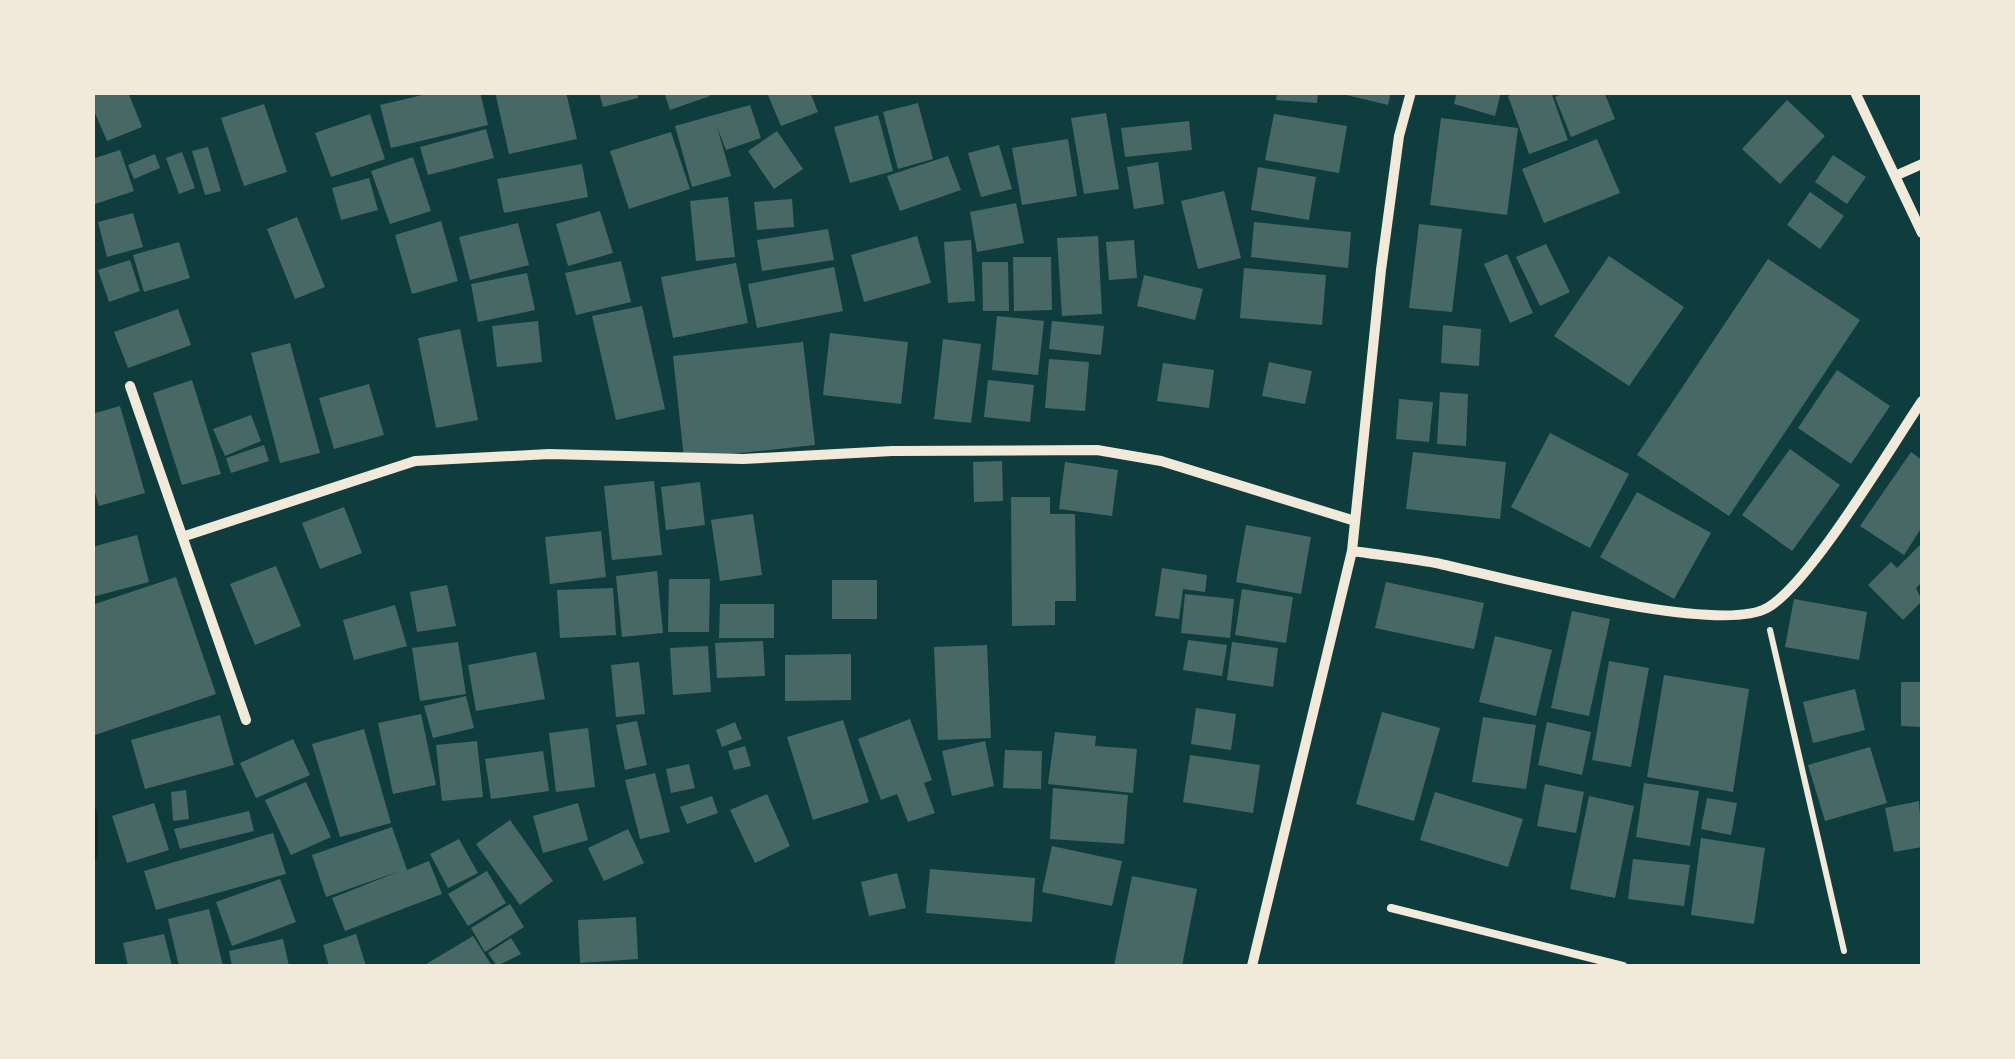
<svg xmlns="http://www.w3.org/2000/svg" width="2015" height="1059" viewBox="0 0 2015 1059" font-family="Spectral,serif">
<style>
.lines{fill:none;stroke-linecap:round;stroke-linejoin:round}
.stream{stroke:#0a2a2b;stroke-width:11}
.building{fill:#486865}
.path{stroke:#f1e9da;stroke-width:6}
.service{stroke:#f1e9da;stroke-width:8}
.minor{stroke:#f1e9da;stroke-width:10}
</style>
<rect width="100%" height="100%" fill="#0f3d3e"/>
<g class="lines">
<path class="stream" d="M92,813V855"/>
</g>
<path class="building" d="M95,92H128L142,127L107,141L92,106Z
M435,92H480L488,125L391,148L380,105Z
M495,92H566L577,139L509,154Z
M599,92H637L638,98L603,107Z
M664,92H709L710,96L670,110Z
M776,92H810L818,112L781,126L768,95Z
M1277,92H1318L1317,103L1276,100Z
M1334,92H1391L1388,105Z
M1457,92H1501L1495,116L1454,104Z
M1517,92H1551L1568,140L1529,154L1508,96Z
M1567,92H1604L1615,119L1571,137L1555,97Z
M1787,100L1825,136L1780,184L1742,149Z
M918,103L933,159L898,169L883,112Z
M264,104L287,172L244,186L221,118Z
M750,105L761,138L726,150L717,127L731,176L692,187L675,126Z
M1106,113L1119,189L1084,194L1071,118Z
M370,114L385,159L331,177L315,133Z
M1274,114L1347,126L1339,173L1265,160Z
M878,115L893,171L850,183L834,127Z
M1441,118L1518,128L1507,215L1430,205Z
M1189,121L1192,150L1125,157L1121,128Z
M486,129L494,158L428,175L420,147Z
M777,131L803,169L774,189L748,151Z
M671,132L690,189L629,209L610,151Z
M1068,139L1077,196L1022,205L1012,148Z
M1597,139L1620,193L1544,223L1522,169Z
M999,145L1012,189L981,197L968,153Z
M208,147L221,191L205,195L192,151Z
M120,150L134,191L92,205V159Z
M182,152L195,188L179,194L166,158Z
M155,154L160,168L134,179L128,165Z
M1833,155L1866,177L1847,204L1815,182Z
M948,156L961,190L900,211L887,176Z
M413,157L431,211L390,224L371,171Z
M1158,162L1164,204L1134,209L1127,167Z
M582,164L588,197L504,213L497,179Z
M1258,167L1316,177L1309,220L1251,210Z
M369,178L378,210L341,220L332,188Z
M1224,191L1241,258L1198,269L1181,201Z
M1810,192L1844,216L1820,249L1787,225Z
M728,197L735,257L696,261L690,201Z
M792,199L794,227L757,230L754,202Z
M1016,203L1024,243L977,252L970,212Z
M600,211L613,253L568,266L556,224Z
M133,213L143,247L107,257L98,222Z
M297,217L325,287L295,299L267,229Z
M441,221L458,281L412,294L395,235Z
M1254,222L1351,232L1348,268L1251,257Z
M518,223L529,265L470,280L459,237Z
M1419,224L1462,229L1452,312L1409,308Z
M828,229L834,260L762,271L757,240Z
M917,236L931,283L864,302L851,255Z
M1098,236L1102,314L1062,316L1057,238Z
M971,240L975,301L948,303L944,242Z
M1134,240L1137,278L1109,280L1106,242Z
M179,242L190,278L144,292L133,255Z
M1546,244L1570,292L1540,306L1516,257Z
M1507,254L1533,313L1510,323L1484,264Z
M1609,256L1684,307L1629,386L1554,336Z
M1013,257H1051L1052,310L1014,311Z
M1768,259L1860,320L1729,516L1637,455Z
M130,260L140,291L109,302L98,270Z
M621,261L631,302L576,315L565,273Z
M982,262H1008L1009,311H983Z
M736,263L748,323L673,338L661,277Z
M834,267L843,311L757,328L748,284Z
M1244,268L1326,275L1322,325L1240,318Z
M527,273L535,310L478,322L471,284Z
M1144,275L1203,289L1195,320L1137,306Z
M642,306L665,409L616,420L592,316Z
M178,309L191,345L128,368L114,332Z
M997,316L1044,321L1038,375L992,370Z
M538,321L542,362L497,367L492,326Z
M1052,321L1104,326L1101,355L1049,349Z
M1443,325L1481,329L1479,366L1441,363Z
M460,329L478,420L436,428L418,338Z
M830,333L908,342L901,404L823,395Z
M943,339L981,344L971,423L934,419Z
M803,342L815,445L684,459L673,356Z
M290,343L320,453L280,463L251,353Z
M1049,359L1089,362L1085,411L1045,408Z
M1269,362L1312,371L1305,404L1262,396Z
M1163,363L1214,370L1209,408L1157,401Z
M1837,370L1890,406L1851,464L1798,428Z
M192,380L221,474L182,485L153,393Z
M988,380L1034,385L1030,422L984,417Z
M369,384L384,435L334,449L319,398Z
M1440,392L1468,394L1466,446L1437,444Z
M1399,399L1433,402L1429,442L1396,439Z
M120,406L145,493L99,506L92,483V414Z
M251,415L261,441L225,456L213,429Z
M1550,433L1629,474L1590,548L1511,507Z
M264,445L269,461L231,473L226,458Z
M1790,449L1840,485L1792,551L1742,515Z
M1413,452L1506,462L1500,519L1406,509Z
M1911,452L1922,460V527L1904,555L1860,526Z
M1002,461L1003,501L974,502L973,462Z
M1065,462L1118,470L1112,516L1059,509Z
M654,481L662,555L612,560L604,486Z
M700,482L705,525L666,530L661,487Z
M1637,492L1711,533L1674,599L1600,557Z
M1011,497H1050V514H1075L1076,601H1055V625L1012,626Z
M344,507L362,553L320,569L302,523Z
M753,514L762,575L720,581L711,520Z
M1246,525L1311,537L1301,594L1236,582Z
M601,531L606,577L550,584L545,537Z
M137,535L149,582L92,597V547Z
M1922,543V582L1916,588L1922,601L1903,620L1868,585L1891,562L1897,568Z
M276,566L301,626L255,645L230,584Z
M1162,568L1207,575L1205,592L1183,589L1179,619L1155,616Z
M657,571L663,633L622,637L616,576Z
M176,577L216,694L92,736V605Z
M669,579H710L709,632H668Z
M832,580H877V619H832Z
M1386,582L1484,603L1474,649L1375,628Z
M447,585L456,626L417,632L410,592Z
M613,588L616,635L560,638L557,590Z
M1242,589L1293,597L1286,643L1235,635Z
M1185,594L1234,599L1230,638L1181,633Z
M1794,599L1867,612L1859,660L1785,647Z
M720,604H774V638H719Z
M395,605L407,646L354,660L343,620Z
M1572,611L1610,619L1589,716L1551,708Z
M1495,636L1552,650L1536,716L1479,702Z
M1188,640L1227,645L1222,676L1183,670Z
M763,641L765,676L717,678L715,643Z
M458,642L466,694L420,701L412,648Z
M1232,642L1278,648L1273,687L1227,680Z
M987,645L991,738L938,740L934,647Z
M708,646L711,692L673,695L670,648Z
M536,652L545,699L476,711L468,665Z
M851,654V700L785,701V655Z
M1609,661L1649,668L1631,767L1592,760Z
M639,662L645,714L616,717L611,665Z
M1664,675L1749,689L1733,792L1647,777Z
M1901,682H1922V727L1901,726Z
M1855,689L1865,730L1813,743L1803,702Z
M466,696L474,728L433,738L424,706Z
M1196,708L1236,714L1231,750L1191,744Z
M1382,712L1440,728L1414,821L1356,804Z
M421,714L436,785L393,794L378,723Z
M220,715L234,765L145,789L131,740Z
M1483,717L1536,725L1526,789L1472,782Z
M910,719L932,780L924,783L935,813L908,822L897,794L881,800L858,739Z
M843,720L869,802L813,820L787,737Z
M637,721L647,765L625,770L616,725Z
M735,722L742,739L722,747L716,730Z
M1547,722L1591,732L1582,775L1538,765Z
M588,728L595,787L556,792L549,733Z
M364,729L391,823L340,837L312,744Z
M1055,732L1096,736L1095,746L1137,749L1133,793L1048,784Z
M293,739L310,775L256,798L240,763Z
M477,741L483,797L442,801L436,745Z
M985,741L994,786L952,796L942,751Z
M745,746L751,766L734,770L728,751Z
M1870,747L1887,803L1825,821L1808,765Z
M1005,750L1042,751L1041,789L1003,788Z
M543,751L549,791L491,799L485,759Z
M1190,755L1260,765L1253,813L1183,802Z
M689,764L695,788L671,793L666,769Z
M655,773L670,832L640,839L625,780Z
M306,782L331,837L291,855L265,800Z
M1644,783L1699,791L1690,846L1636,837Z
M1545,784L1584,792L1576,833L1537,826Z
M1053,788L1128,795L1124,844L1050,839Z
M186,790L189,819L173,821L171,792Z
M1435,792L1523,819L1508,867L1420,840Z
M767,794L790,846L755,863L730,810Z
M712,796L718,813L687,824L680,807Z
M1589,796L1634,806L1615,898L1570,889Z
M1707,798L1737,803L1731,835L1701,829Z
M1919,801L1922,847L1894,852L1885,808Z
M154,803L169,850L127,863L112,816Z
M578,803L588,840L543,853L533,816Z
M249,811L254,831L180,849L174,829Z
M510,820L553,881L520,905L476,844Z
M392,827L407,870L429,861L442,894L345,931L332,898L400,871L326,897L312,855Z
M628,829L644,863L604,881L588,848Z
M273,833L286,874L156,910L144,871Z
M1701,838L1765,848L1754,924L1691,915Z
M459,839L478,873L448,888L430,854Z
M1052,846L1122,861L1112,906L1042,892Z
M1633,859L1690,865L1684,906L1628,899Z
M930,869L1035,878L1032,922L926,913Z
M487,871L506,903L468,926L448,894Z
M897,873L906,908L869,916L861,882Z
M1132,876L1197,889L1182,966H1114Z
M280,879L296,922L232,946L216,902Z
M510,904L524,927L485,952L471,928Z
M209,909L223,966H179L168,919Z
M636,917L638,959L580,963L578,920Z
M164,934L172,966H128L123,943Z
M356,934L366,966H329L323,945Z
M473,936L492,966H423Z
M511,938L521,954L497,966L488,953Z
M283,939L289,966H232L229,951Z"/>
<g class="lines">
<path class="path" d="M1770,630L1844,951"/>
<path class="service" d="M1391,908L1623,966"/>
<path class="minor" d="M1855,92L1922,233
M1895,176L1922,164
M130,386L246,720
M185,536L415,461L549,454L743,459L892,451L1097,450L1161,461L1355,521
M1352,551C1380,555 1408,558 1436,563C1497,576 1717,636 1767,608C1810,584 1890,448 1922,401
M1252,966L1352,551L1381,270L1399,136L1411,92"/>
</g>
<rect width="2015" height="1059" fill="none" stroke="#f1e9da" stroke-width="190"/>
</svg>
